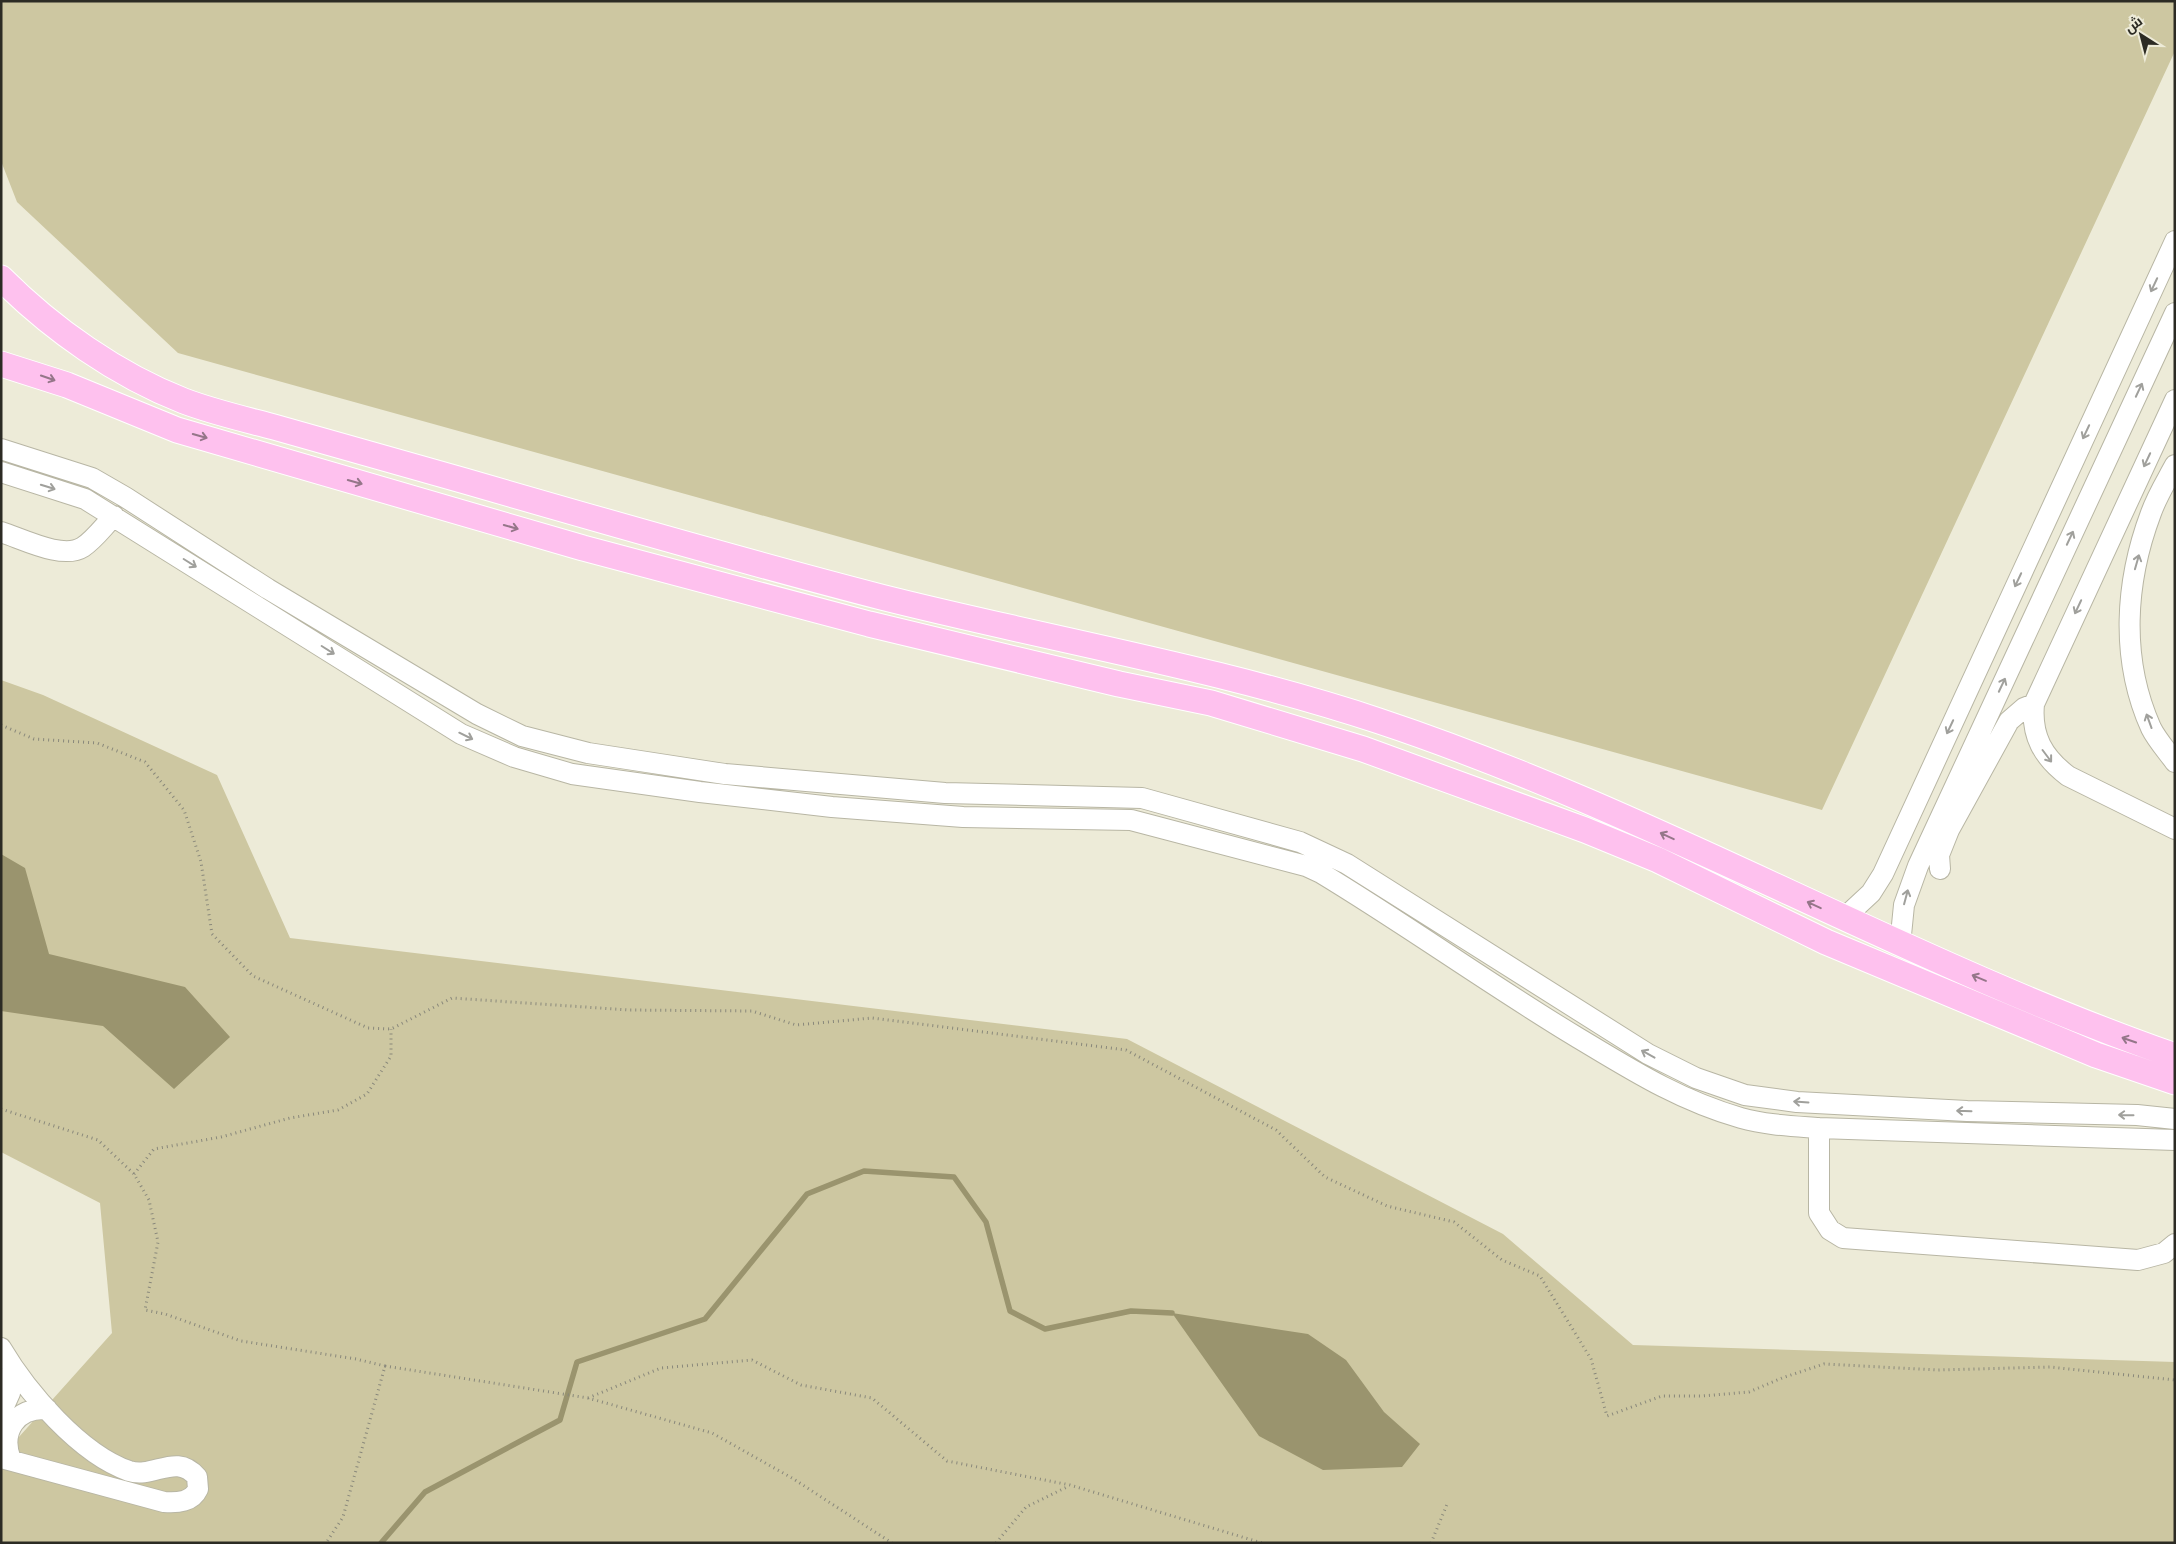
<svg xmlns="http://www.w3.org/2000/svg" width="2176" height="1544" viewBox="0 0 2176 1544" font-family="'DM Sans',Cairo,sans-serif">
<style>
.green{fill:#cdc7a1}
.water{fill:#9a946e}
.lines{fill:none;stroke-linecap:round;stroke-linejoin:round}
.stream{stroke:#9a946e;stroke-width:5.5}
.minor-casing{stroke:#b8b6a4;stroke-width:22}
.major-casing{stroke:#fff;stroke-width:27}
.path{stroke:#89887b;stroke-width:3;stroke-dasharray:1 4;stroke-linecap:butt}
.minor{stroke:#fff;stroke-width:20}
.major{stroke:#fec1ee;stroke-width:25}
.oneway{stroke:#a0a09c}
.oneway2{stroke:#957689}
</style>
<rect width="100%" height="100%" fill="#edebd8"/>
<path class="green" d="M1,1H2175V51L1822,810L178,353L17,202L1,161Z
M1,680L43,695L217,775L290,938L1127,1039L1503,1234L1633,1345L2175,1362V1543H1V1457L112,1333L100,1203L1,1152Z"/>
<path class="water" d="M1,854L25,868L49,954L185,987L230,1037L174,1089L103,1026L1,1011Z
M1172,1313L1308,1334L1346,1360L1384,1412L1420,1444L1402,1467L1323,1470L1259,1436Z"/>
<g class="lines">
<path class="stream" d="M381,1543L425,1492L560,1420L577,1362L705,1319L807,1194L864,1171L954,1177L986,1222L1010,1311L1045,1329L1131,1311L1172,1313"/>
<g class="minor-casing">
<path id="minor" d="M2175,400L2034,704C2031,736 2043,757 2068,776L2175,829
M1,449L92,478L125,497L268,589L477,714L522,736L588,753L725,774L945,793L1142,798L1300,842L1347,864L1648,1054L1696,1078L1745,1095L1797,1102L1967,1111L2137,1115L2175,1119
M2175,465C2167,480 2157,496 2151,513C2125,582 2120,659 2151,728C2157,740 2167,751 2175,762
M1,472L85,499L461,734L514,757L572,774L700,792L832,807L963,817L1131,820L1306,866L1321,873C1407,925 1489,984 1575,1036C1630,1069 1678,1100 1741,1118C1766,1125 1793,1126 1819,1128L2175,1140
M1,532C23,539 63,560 83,547C95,539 104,526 114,516
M1940,869L1939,855L1949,830L2009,721L2024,708L2034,704
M1843,919L1871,893L1883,874L2175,241
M1900,945L1904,905L1918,866L2175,313
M1819,1128V1213L1830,1230L1843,1238L2138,1260L2164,1253L2175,1244
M1,1348C27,1392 80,1454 129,1471C154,1479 176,1452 197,1477L198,1489C192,1502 178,1503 164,1502L1,1458
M1,1413L10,1393L12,1367
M11,1460C0,1432 16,1407 47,1409"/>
</g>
<g class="major-casing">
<path id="major" d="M1,278C52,329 117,375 184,401C213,412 244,419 274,427C338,445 401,463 465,481C603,521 742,561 881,597C1047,639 1216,667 1379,721C1653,812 1903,961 2175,1056
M1,364L67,385L177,430L583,548L869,624L1119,684L1211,703L1363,749L1585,830L1658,860L1826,942L2096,1055L2175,1082"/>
</g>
<path class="path" d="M1,725L34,739L97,743L145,762L184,810L201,862L212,934L253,976L368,1028L391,1029L452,998L629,1010L752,1011L796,1025L872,1018L1126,1050L1276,1130L1325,1177L1387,1206L1454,1222L1502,1260L1540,1276L1591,1359L1607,1416L1662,1396H1702L1749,1392L1782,1378L1824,1364L1938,1370L2050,1367L2175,1380
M1,1109L98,1140L134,1174L149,1200L158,1242L145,1310L165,1314L241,1341L356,1359L385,1366L343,1517L326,1543
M134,1174L154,1149L221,1137L290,1118L338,1110L367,1094L391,1056V1029
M385,1366L588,1398L712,1433L792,1478L892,1543
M588,1398L661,1368L752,1360L801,1385L872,1398L947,1461L1070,1485L1262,1543
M996,1543L1026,1507L1069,1486
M1431,1543L1448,1502"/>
<use href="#minor" class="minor"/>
<use href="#major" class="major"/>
</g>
<defs><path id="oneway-shaft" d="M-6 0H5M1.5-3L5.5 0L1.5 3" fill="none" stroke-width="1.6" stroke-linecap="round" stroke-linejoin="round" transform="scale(1.25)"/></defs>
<g class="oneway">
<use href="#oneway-shaft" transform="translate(2154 285) rotate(115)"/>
<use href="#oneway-shaft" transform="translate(2139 390) rotate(-65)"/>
<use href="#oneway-shaft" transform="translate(2086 432) rotate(115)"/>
<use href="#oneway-shaft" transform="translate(2147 460) rotate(115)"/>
<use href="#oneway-shaft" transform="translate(48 487) rotate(17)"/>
<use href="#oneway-shaft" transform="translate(2070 538) rotate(-65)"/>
<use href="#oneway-shaft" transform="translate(2137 562) rotate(-74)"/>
<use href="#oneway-shaft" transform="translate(190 563) rotate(32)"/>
<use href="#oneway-shaft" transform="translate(2018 580) rotate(115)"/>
<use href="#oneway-shaft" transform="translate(2078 607) rotate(115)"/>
<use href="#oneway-shaft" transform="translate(328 650) rotate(32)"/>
<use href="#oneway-shaft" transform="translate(2002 685) rotate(-65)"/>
<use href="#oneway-shaft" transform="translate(2149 721) rotate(-110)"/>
<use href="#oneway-shaft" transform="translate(1950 727) rotate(115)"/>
<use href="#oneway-shaft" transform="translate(466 736) rotate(26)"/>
<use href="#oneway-shaft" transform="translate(2047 756) rotate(53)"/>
<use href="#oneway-shaft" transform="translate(1906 897) rotate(-75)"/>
<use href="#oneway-shaft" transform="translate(1648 1054) rotate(-151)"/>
<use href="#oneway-shaft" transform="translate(1801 1102) rotate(-176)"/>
<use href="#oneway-shaft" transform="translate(1964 1111) rotate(-178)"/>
<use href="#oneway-shaft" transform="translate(2126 1115) rotate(-179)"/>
</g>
<g class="oneway2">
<use href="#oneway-shaft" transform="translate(48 378) rotate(19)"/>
<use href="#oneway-shaft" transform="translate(200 436) rotate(16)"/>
<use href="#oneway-shaft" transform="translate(355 482) rotate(16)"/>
<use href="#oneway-shaft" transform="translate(511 527) rotate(16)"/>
<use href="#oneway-shaft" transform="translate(1667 836) rotate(-155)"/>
<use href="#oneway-shaft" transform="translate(1814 905) rotate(-155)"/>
<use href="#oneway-shaft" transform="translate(1979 978) rotate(-157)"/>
<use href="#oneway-shaft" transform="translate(2129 1040) rotate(-161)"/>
</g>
<rect width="2176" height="1544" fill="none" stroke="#2c2b24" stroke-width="5"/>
<g transform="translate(2141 35) rotate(324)" stroke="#edebd8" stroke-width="4" paint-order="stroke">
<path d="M0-4L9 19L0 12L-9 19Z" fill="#2c2b24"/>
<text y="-8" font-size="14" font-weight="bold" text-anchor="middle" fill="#2c2b24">ش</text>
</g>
</svg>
